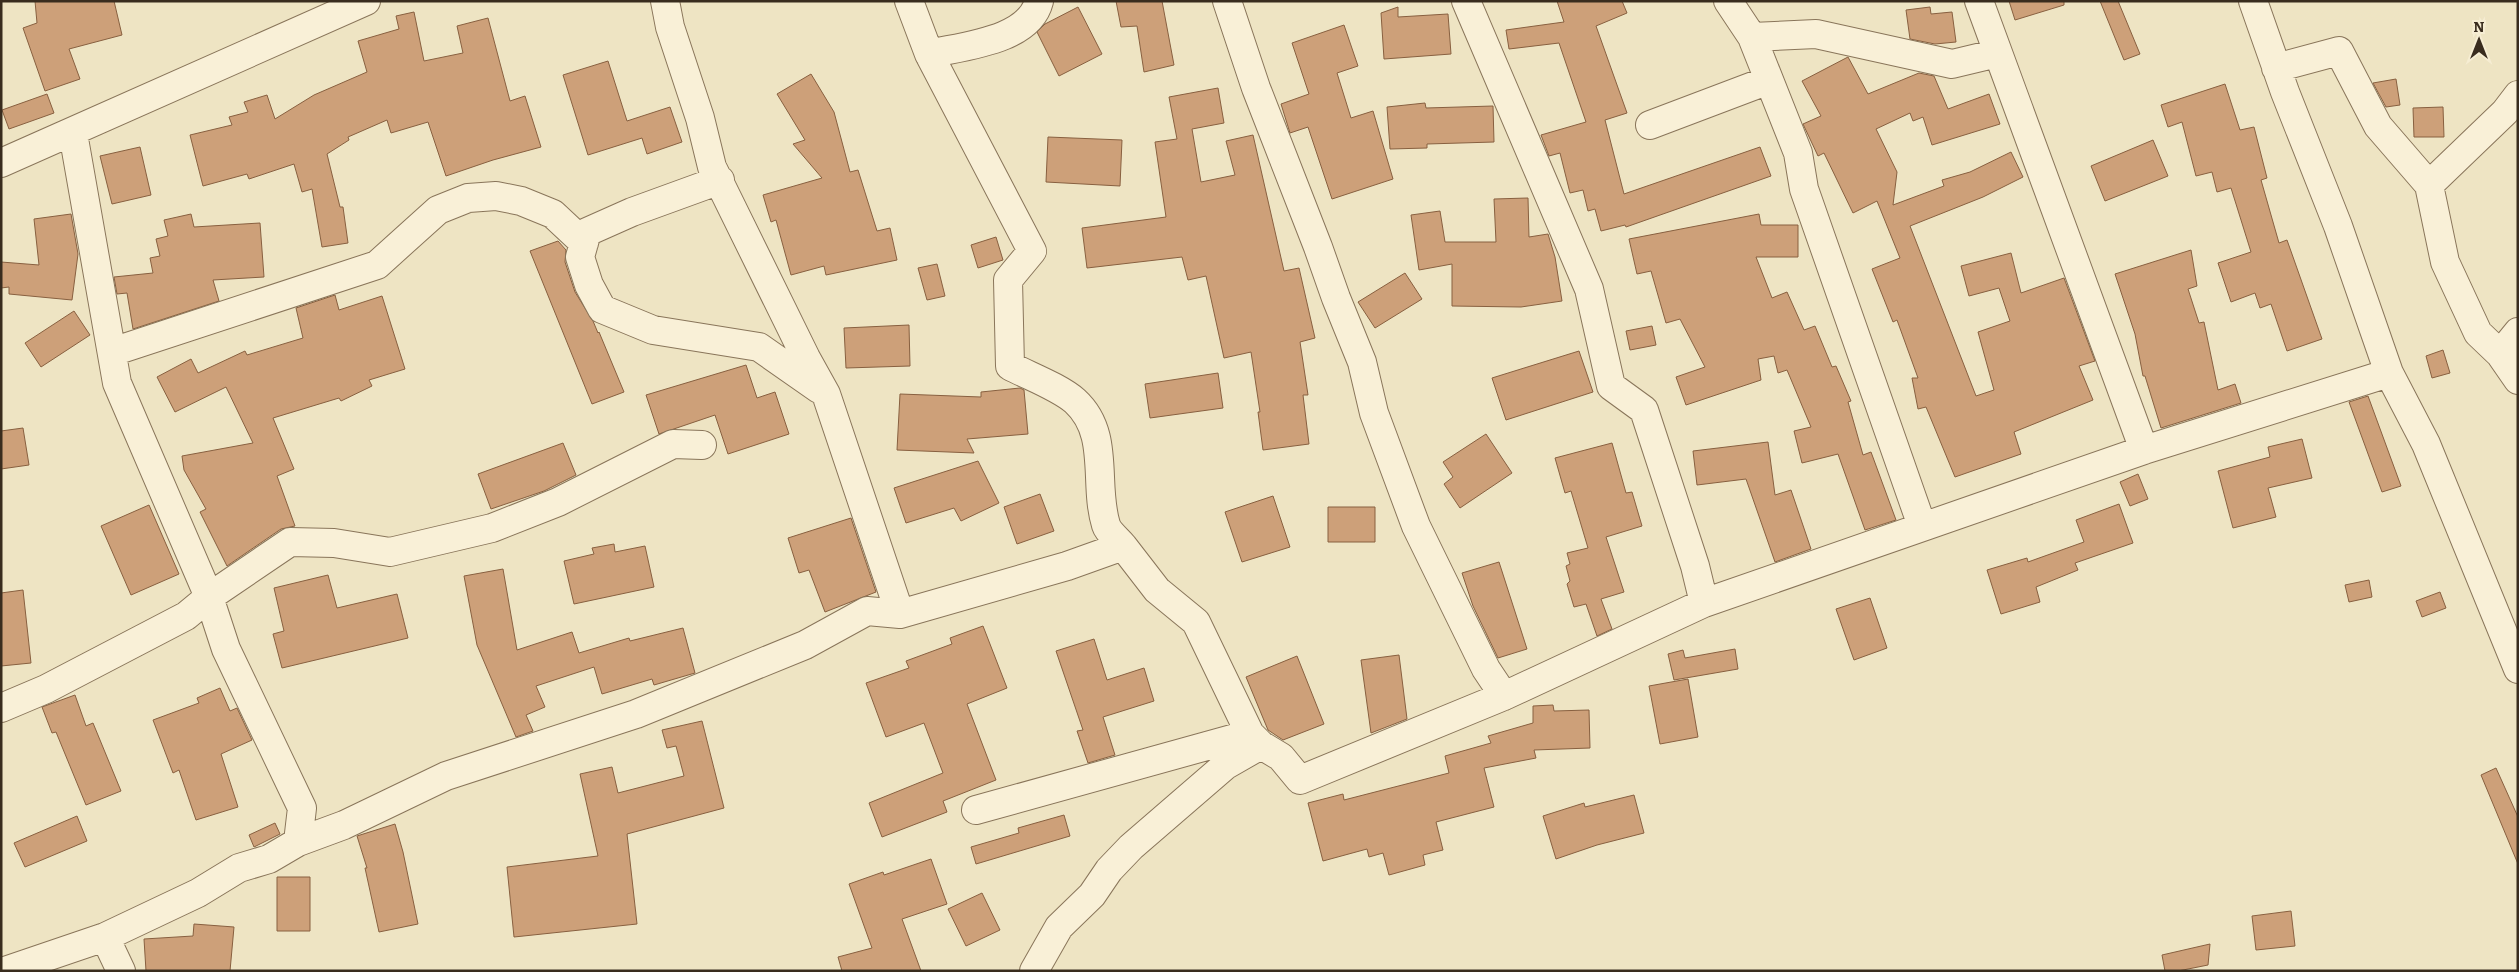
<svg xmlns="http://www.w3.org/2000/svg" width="2519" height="972" viewBox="0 0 2519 972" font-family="Bitter,serif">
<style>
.building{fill:#cda079;stroke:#886040}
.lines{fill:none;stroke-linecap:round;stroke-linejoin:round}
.minor-casing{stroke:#89755a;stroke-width:30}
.minor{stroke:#f9f0d7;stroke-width:28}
</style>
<rect width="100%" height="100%" fill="#eee4c3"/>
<path class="building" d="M35,1H114L122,35L69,49L80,79L45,91L23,28L37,23Z
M1116,1H1162L1174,65L1144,72L1137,26L1121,27Z
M1557,1H1622L1627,13L1596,26L1627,113L1605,120L1624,194L1760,147L1771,176L1626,227L1625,225L1601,231L1595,209L1588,211L1583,190L1570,193L1560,153L1549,156L1541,135L1586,122L1559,43L1509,49L1506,30L1564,22Z
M2009,1H2064V5L2015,20Z
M2100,1H2118L2140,54L2124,60Z
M1078,7L1102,54L1059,76L1037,32L1045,24Z
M1398,7V17L1448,14L1451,54L1384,59L1381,13Z
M1930,7L1931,14L1952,12L1956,42L1935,44L1910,39L1906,10Z
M414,12L424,61L463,53L457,26L488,18L510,101L525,96L541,147L493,160L446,176L428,122L391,133L387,120L348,137L349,140L327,154L340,207H343L348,243L322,247L312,189L302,192L294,164L249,179L247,174L203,186L190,135L232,125L229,117L248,112L244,102L267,95L275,119L314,95L367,72L358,41L399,29L396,16Z
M1344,25L1358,66L1337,73L1351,118L1373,111L1393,179L1332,199L1308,127L1290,133L1281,104L1309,94L1292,43Z
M1848,57L1868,94L1919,73L1934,76L1948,109L1989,94L2000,124L1932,145L1923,117L1913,121L1910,113L1876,129L1897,172L1893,205L1944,186L1942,180L1970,172L2011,152L2023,177L1983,197L1910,226L1976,396L1994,390L1978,332L2010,321L1999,288L1969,296L1961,266L2011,253L2021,293L2064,278L2095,361L2079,366L2093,400L2014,432L2021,454L1955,477L1926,407L1918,409L1912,378H1918L1897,320L1893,322L1872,269L1900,258L1877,201L1853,213L1824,153L1818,156L1803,124L1821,116L1802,81Z
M608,61L627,121L670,107L682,142L647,154L642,138L588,155L563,75Z
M811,74L834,112L850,172L858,170L877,231L890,228L897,260L826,275L824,266L791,275L776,220L771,222L763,195L822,178L793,144L805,140L777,94Z
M2396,79L2400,105L2386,107L2373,83Z
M2225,84L2240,130L2254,127L2267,178L2261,180L2279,243L2287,240L2322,339L2287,351L2271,304L2260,308L2255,293L2231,302L2218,263L2251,252L2231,188L2217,192L2212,172L2196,176L2182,122L2168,127L2161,105Z
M1218,88L1224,123L1192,129L1201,182L1235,175L1226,141L1253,135L1284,271L1299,268L1315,338L1300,342L1308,395H1303L1309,444L1263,450L1258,412H1260L1251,352L1224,358L1206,276L1188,280L1182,257L1087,268L1082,228L1166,217L1155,142L1177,139L1169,97Z
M47,94L54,113L9,129L2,110Z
M1425,103L1426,108L1493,106L1494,142L1427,144V148L1390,149L1387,107Z
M2443,107L2444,137H2414L2413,108Z
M1048,137L1122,140L1120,186L1046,182Z
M2153,140L2168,176L2105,201L2091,166Z
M140,147L151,195L112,204L100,156Z
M1528,198L1529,237L1548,234L1555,257L1562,301L1521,307L1452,306V264L1419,270L1411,215L1440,211L1445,242H1496L1494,199Z
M71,214L78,254L72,300L9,294V287L1,288V262L39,265L34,219Z
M191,214L194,227L260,223L264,277L213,280L219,301L133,329L127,293L117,294L114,277L153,273L150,258L160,256L156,239L168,236L164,220Z
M1759,214L1761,225H1798V257H1756L1772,298L1787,292L1804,330L1815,326L1832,367L1836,366L1851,401L1848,402L1863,455L1871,452L1896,520L1865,530L1838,454L1802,463L1794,431L1811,427L1787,370L1778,373L1774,356L1758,359L1761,380L1686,405L1676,377L1705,367L1680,319L1666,323L1651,271L1637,274L1629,239Z
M996,237L1003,260L978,268L971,245Z
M558,241L566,250L565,262L575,292L593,321L598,333L599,332L624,392L592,404L530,251Z
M2191,250L2197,286L2188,289L2199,323L2204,322L2218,390L2235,384L2241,403L2161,428L2145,376H2143L2135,334L2115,274Z
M937,264L945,296L927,300L918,268Z
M1405,273L1422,299L1375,328L1358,302Z
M335,295L339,310L382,296L405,369L369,380L372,386L341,401L339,398L273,418L294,469L277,476L295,526L281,529L227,566L200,512L206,509L184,470L182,456L253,443L226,387L175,412L157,377L191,359L198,373L245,351L247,355L303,338L296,308Z
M74,311L90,335L41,367L25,343Z
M909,325L910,366L846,368L844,328Z
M1652,326L1656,345L1630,350L1626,331Z
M2443,350L2450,373L2432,378L2426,356Z
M1579,351L1593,392L1506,420L1492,378Z
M746,365L757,398L775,392L789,434L728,454L715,415L659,434L646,395Z
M1218,373L1223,408L1150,418L1145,384Z
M1020,388L1024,390L1028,434L967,439L974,453L897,450L900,394L981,397V392Z
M2368,396L2401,486L2382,492L2349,402Z
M23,428L29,465L1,469V431Z
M1486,434L1512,473L1460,508L1444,484L1453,477L1443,462Z
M2302,439L2312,478L2268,488L2276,517L2233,528L2218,471L2270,457L2268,447Z
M1768,442L1775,495L1791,490L1811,549L1775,562L1746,479L1697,485L1693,451Z
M563,443L576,475L544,491L491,509L478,474Z
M1612,443L1626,493L1632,492L1642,526L1606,537L1624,592L1601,599L1612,629L1597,636L1586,604L1574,607L1567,584L1570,581L1566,566L1570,564L1567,553L1588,548L1571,491L1565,493L1555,458Z
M978,461L999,503L961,521L954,508L906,523L894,488Z
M2138,474L2148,499L2130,506L2120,482Z
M1040,494L1054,531L1017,544L1004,507Z
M1273,496L1290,547L1242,562L1225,512Z
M2119,504L2133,543L2075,563L2078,570L2036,587L2040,602L2001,614L1987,570L2027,558L2028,562L2084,542L2076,520Z
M149,505L179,574L131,595L101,526Z
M1328,507H1375V542H1328Z
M851,518L876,592L825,612L809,570L799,573L788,538Z
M614,544L615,552L645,546L654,587L574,604L564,561L594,554L592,548Z
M1499,562L1527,649L1498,658L1473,606L1462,573Z
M503,569L517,650L572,632L579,653L629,638L630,641L683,628L695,673L654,685L652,679L602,694L594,667L536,686L545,707L526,715L533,731L516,737L477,645L464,576Z
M328,575L337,608L397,594L408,638L282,668L273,634L284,631L274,588Z
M2369,580L2372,597L2349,602L2345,585Z
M23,590L31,663L1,666V593Z
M2440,592L2446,608L2422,617L2416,601Z
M1870,598L1887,648L1854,660L1836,609Z
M983,626L1007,688L967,704L996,780L943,801L947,812L882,837L869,803L943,773L924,723L886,737L866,683L909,668L906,661L952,644L950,638Z
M1094,639L1107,680L1144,668L1154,701L1103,717L1115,755L1088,763L1077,731L1083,730L1056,651Z
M1735,649L1738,669L1674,680L1668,654L1683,650L1685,658Z
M1399,655L1407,719L1371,733L1361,660Z
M1297,656L1324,724L1283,740L1268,730L1246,677Z
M1688,679L1698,737L1660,744L1649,686Z
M220,688L230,711L237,708L252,740L221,754L238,807L196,820L179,770L173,773L153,720L199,703L197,698Z
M75,695L86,726L93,723L121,791L86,805L56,732L52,733L42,707Z
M1553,705L1554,711L1589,710L1590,748L1534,750L1536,758L1484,768L1494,807L1436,822L1443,850L1423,855L1425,865L1389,875L1383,853L1369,857L1367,849L1323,861L1308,803L1343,794L1344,800L1449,773L1445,756L1491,743L1488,736L1533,723V706Z
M702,721L724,808L627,834L637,924L514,937L507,867L598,856L580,774L612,767L618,793L684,776L676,746L667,748L662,730Z
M2496,768L2518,817V864L2481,775Z
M1634,795L1644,833L1597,845L1556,859L1543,816L1584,803L1585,807Z
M1064,815L1070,836L976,864L971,847L1019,833L1018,828Z
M77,816L87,841L25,867L14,843Z
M275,823L280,834L254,847L249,835Z
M395,824L403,852L418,924L379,932L365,868H367L357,836Z
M931,859L947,904L902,919L921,971H842L838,957L872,948L849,884L883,872L884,875Z
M277,877H310V931H277Z
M982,893L1000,930L966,946L948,909Z
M2291,911L2295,946L2256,950L2252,916Z
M194,924L234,927L230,971H146L144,939L193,936Z
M2210,944L2208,965L2178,971H2165L2162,955Z"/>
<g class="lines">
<g class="minor-casing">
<path id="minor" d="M665,1L670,27L700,118L712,167L806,358L826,394L900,614
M909,1L929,54
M1039,1C1029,41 963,46 929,54L1032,251L1008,280L1010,366C1029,376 1059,387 1075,401C1111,434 1093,483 1106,525C1108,532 1118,540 1123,546
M1227,1L1256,88L1318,247L1336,298L1362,362L1374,413L1416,526L1486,669L1504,696
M1466,1L1589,289L1611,386L1644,410L1695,566L1704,603
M1728,1L1752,37L1798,153L1804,189L1922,526
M1979,1L2144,450
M2253,1L2285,92L2338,226L2389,373L2426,444L2518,669
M1752,37L1816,34L1952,64L1998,53
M2276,68L2339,51L2378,126L2429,185
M2518,95L2505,112L2429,185L2445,262L2478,333L2500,354L2518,380
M1650,125L1769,80
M73,133L117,383L209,597L226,649L302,808L298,842
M1,163L366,1
M720,180L632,212L587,232L580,257L589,285L602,309L653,330L759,347L819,389
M112,352L377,265L438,210L468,198L496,196L521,201L553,214L584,243
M2500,354L2518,332
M1,708L46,689L186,616L209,597L290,542L334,543L390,552L492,528L558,502L673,444L702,445
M976,810L1250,734
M105,937L121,971
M5,971L105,937L198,893L239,868L269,859L298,842L344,825L446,776L636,714L805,645L867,611L900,614L1067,566L1123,546L1157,590L1196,622L1250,734L1261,745L1281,757L1300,780L1504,696L1704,603L2144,450L2389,373
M1034,971L1059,927L1092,895L1109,870L1131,847L1226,765L1261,745"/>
</g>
<use href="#minor" class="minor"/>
</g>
<rect width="2519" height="972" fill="none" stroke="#392c1e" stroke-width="5"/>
<g transform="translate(2479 40)" stroke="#f6edd3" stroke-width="4" paint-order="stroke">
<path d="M0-4L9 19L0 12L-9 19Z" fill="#392c1e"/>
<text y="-8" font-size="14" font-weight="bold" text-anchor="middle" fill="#392c1e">N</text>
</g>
</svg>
